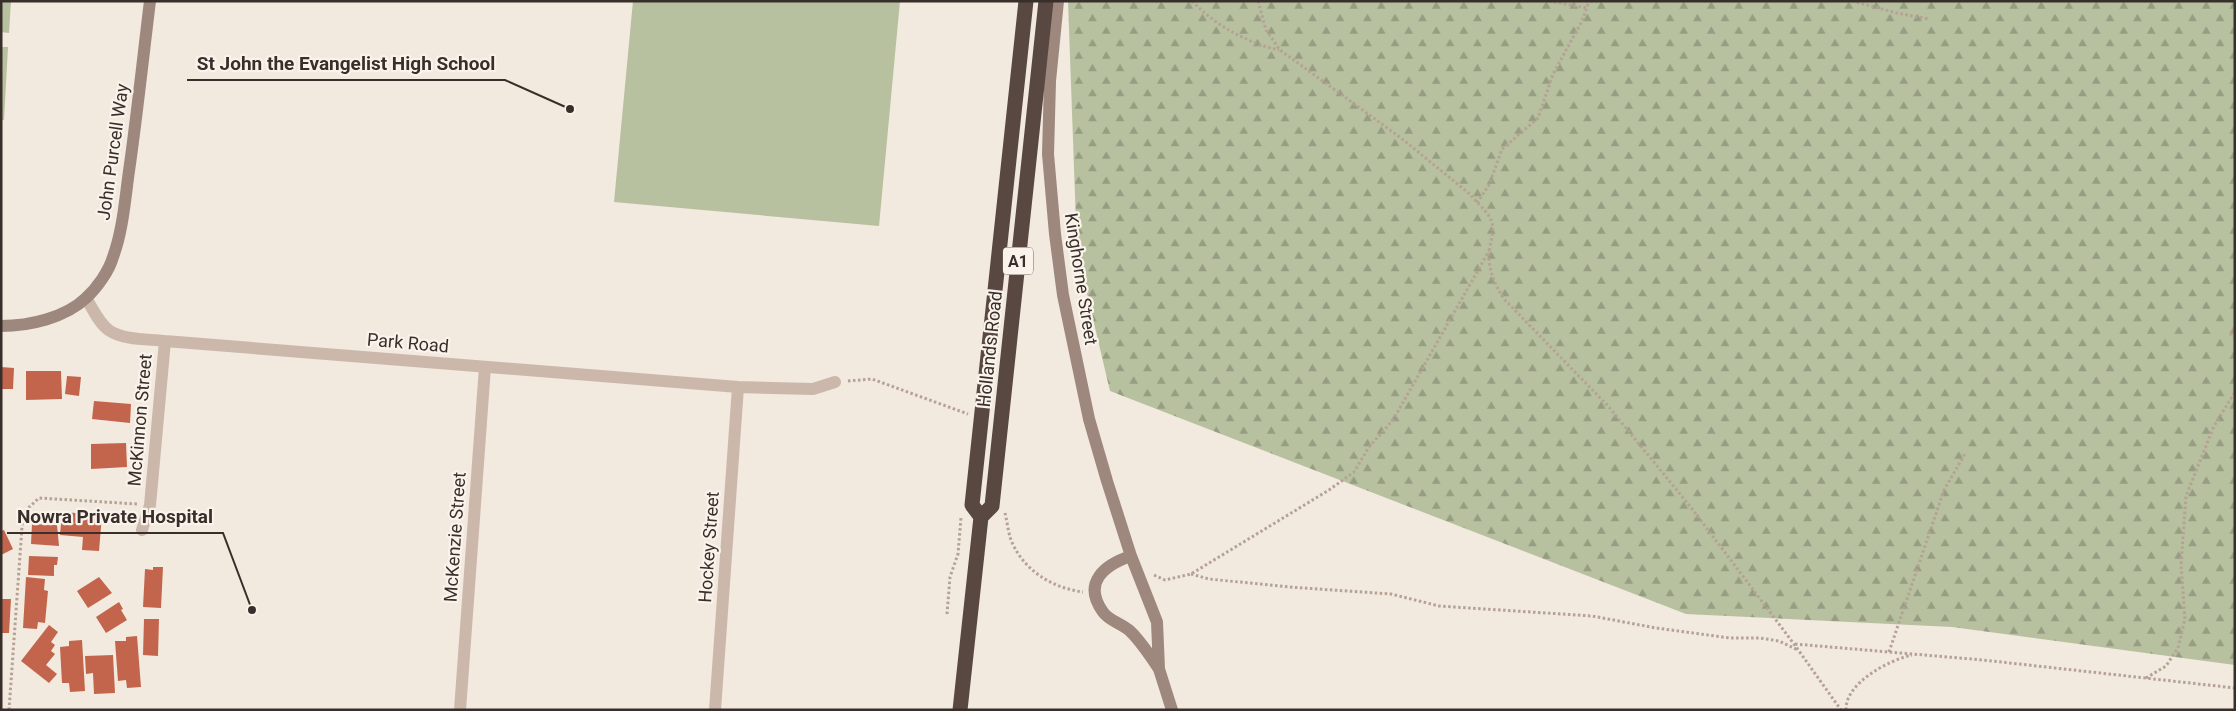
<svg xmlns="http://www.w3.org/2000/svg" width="2236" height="711" viewBox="0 0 2236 711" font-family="Roboto,sans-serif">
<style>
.forest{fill:url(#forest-firs)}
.pitch{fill:#b7c19f}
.building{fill:#c3654c}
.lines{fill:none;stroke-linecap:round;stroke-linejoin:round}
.path{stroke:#b6a295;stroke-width:3;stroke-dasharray:2.5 2.5;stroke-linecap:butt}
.street{stroke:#cbb8ab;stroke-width:12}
.secondary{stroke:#9e877c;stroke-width:12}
.highway{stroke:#594841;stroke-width:15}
.labels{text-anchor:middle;stroke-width:4.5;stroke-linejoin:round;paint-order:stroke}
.shield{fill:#faf3eb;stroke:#726964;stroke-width:1}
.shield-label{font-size:16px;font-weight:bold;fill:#382e2a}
.street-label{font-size:18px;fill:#382e2a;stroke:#faf3eb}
.leader{fill:none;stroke:#382e2a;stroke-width:2}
.callout-dot{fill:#382e2a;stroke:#faf3eb;stroke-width:2}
.callout-label{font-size:19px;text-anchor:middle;font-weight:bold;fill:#382e2a;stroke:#faf3eb;stroke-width:4.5;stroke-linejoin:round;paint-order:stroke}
</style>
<defs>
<pattern id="forest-firs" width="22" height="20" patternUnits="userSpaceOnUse" patternTransform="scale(1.25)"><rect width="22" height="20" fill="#b7c19f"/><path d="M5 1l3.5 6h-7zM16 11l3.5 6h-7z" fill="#969d82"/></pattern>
</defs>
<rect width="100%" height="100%" fill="#f2e9df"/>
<path class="forest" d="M1068,1H2235V665L1952,627L1686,614L1110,391L1077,251Z"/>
<path class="pitch" d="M1,1H11L9,33L1,32Z
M633,1H900L879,226L614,202Z
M1,47H8L4,120H1Z"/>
<path class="building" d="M1,367L14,368L13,389H1Z
M26,371H61L62,399L26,400Z
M67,376L81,377L79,396L65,394Z
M94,401L131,404L130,423L92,419Z
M126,443L127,467L91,469V444Z
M62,512L102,515L99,551L82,550L83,537L60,535Z
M32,524L57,525L59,546L31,544Z
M4,530L13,549L1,555V531Z
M29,556L58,557L57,565H54V576L28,575Z
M153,567H163L161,608L143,607L145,569L153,570Z
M26,577L45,579L44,590L48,591L45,623L38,622L37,629L23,628Z
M99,577L112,593L88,608L77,591Z
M1,599H11L9,633H1Z
M119,602L123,609L121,610L127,620L106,633L96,617Z
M144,619H159L158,656L143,655Z
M49,625L58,632L51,642L55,645L51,651L55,654L46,665L57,674L49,683L21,661Z
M137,636L141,687L127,688L126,680L118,681L115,641H126V637Z
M82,640L85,691L70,692L69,683H62L60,647L69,646V641Z
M113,655L115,693L94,694L93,673L86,674L85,656Z"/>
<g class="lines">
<path class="path" d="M1192,1C1215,25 1247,43 1279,50
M1258,1L1266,30L1280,50L1401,138L1471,195C1477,203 1487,211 1491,220C1496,231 1489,244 1489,255C1489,272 1495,285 1504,299L1608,406L1693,510L1794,644L1841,710
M1549,1L1587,8
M1852,1L1897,13L1929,19
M1477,203L1489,185L1502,149L1538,118L1553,74L1582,21L1588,4L1591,1
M2235,329L2231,335L2235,338
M848,381L872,379L968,414
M1005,513C1007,521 1008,531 1011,540C1023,570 1052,588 1083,592
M1191,574L1209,579L1289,587L1391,594L1439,606L1592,616L1656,628L1730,638H1760L1779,641L1798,650
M1154,575L1165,580L1191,574L1329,490L1354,472L1369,447L1393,420L1489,251
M947,614L950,577L958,554L961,517
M1795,644L1983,660L2235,688
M1889,652L1944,490L1966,452
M2146,678L2166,666L2178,648L2185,619L2181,565L2186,496L2214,426L2235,392
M9,710L23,513L39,498L137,504
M1846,710C1845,683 1889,660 1912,655"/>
<path class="street" d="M86,298C93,309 99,324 110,331C124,340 148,339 165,341L738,387L813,389L835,382
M142,530L150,505L165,341
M460,710L485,367
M715,710L738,387"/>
<path class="secondary" d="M1058,1L1050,81L1048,154L1055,234L1063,295L1089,419L1107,481L1131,556L1157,622L1159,669L1172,710
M1,326C29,326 65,318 86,298C97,288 109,271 113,257C123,230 125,199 129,171C137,115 143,58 150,1
M1131,556C1104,565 1082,583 1103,612C1109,621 1123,624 1131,632C1142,643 1151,657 1159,669"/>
<path class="highway" d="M981,517L972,505L1026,1
M960,710L981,517L992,506L1046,1"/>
</g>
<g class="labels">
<rect class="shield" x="1003" y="247.5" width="30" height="27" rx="4"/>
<g class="shield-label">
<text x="1018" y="267">A1</text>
</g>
<g class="street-label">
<text transform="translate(113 152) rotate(-82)" y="6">John Purcell Way</text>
<text transform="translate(1081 279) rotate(81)" y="6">Kinghorne Street</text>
<text transform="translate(408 343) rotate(5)" y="6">Park Road</text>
<text transform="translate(990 349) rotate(-84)" y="6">Hollands Road</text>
<text transform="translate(140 420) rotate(-85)" y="6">McKinnon Street</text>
<text transform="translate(455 537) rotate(-86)" y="6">McKenzie Street</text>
<text transform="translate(709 547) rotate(-86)" y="6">Hockey Street</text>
</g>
</g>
<path class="leader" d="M570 109L505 80H187M252 610L223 533H7"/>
<g class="callout-dot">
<circle cx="570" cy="109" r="5"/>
<circle cx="252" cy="610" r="5"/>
</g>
<g class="callout-label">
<text x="346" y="70">St John the Evangelist High School</text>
<text x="115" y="523">Nowra Private Hospital</text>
</g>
<rect width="2236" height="711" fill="none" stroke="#382e2a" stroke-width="5"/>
</svg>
